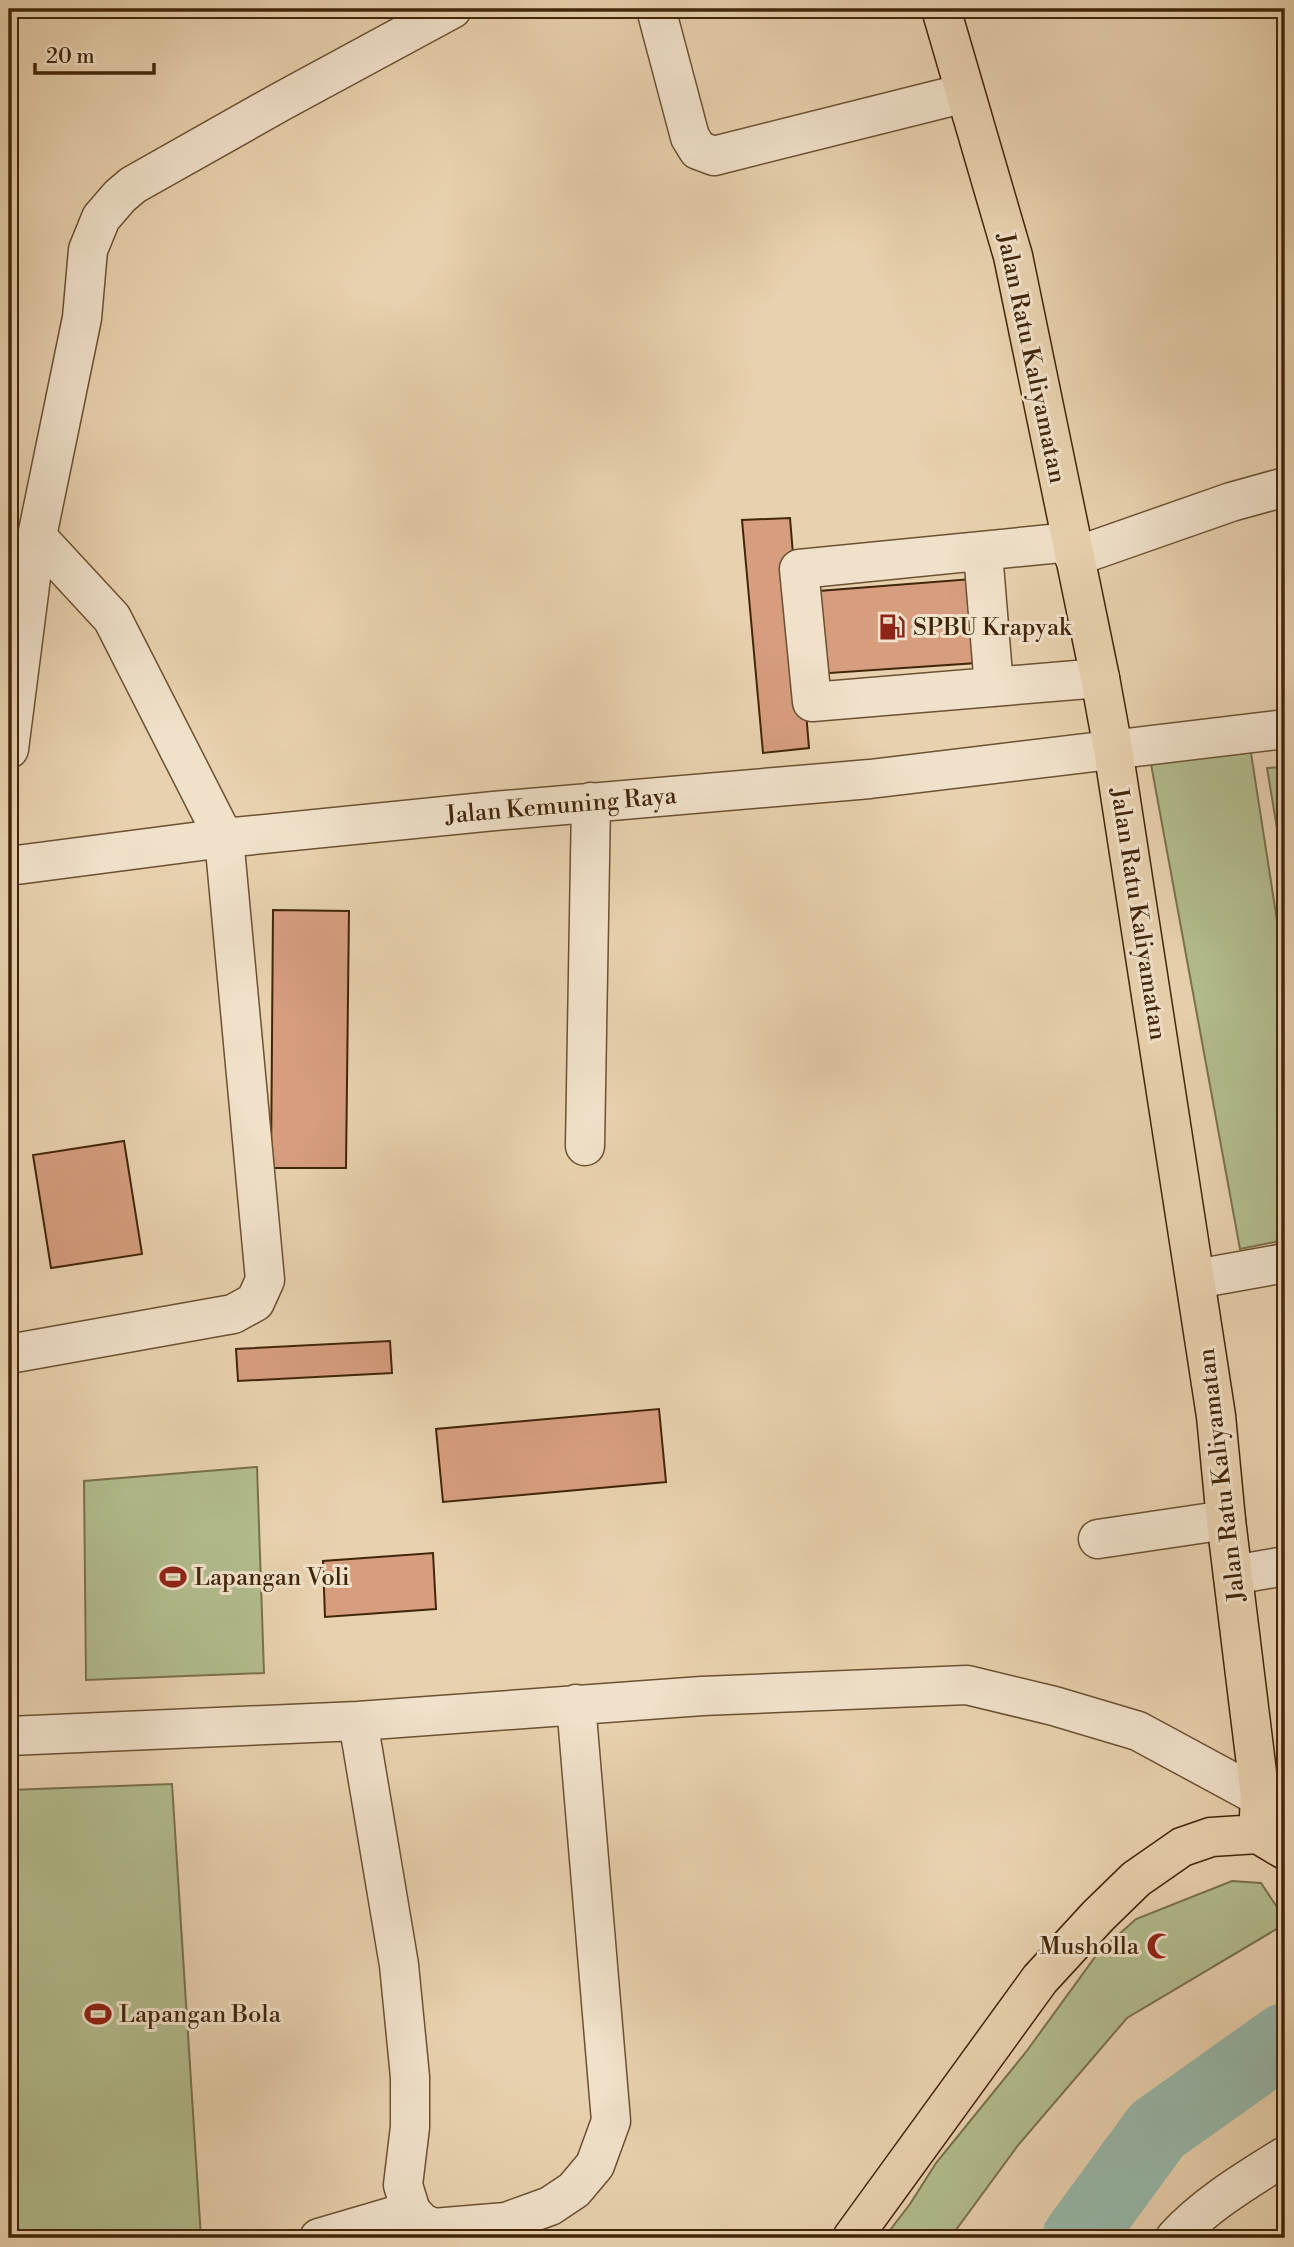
<svg xmlns="http://www.w3.org/2000/svg" width="1294" height="2247" viewBox="0 0 1294 2247" font-family="'Libre Bodoni',serif">
<style>
.green{fill:#b2bc8d;stroke:#7a714b;stroke-width:2}
.lines{fill:none;stroke-linecap:round;stroke-linejoin:round}
.river{stroke:#97b7a9;stroke-width:72}
.building{fill:#d69d7f;stroke:#422609;stroke-width:2}
.minor-casing{stroke:#6c5132;stroke-width:41}
.major-casing{stroke:#422609;stroke-width:41}
.minor{stroke:#f0e1ca;stroke-width:38}
.major{stroke:#e8d1ae;stroke-width:38}
.labels{text-anchor:middle;stroke-width:6;stroke-linejoin:round;paint-order:stroke}
.street-label{font-size:24px;fill:#422609;stroke:#f0e1ca}
.poi-label{font-size:24px;fill:#422609;stroke:#f0e1ca;text-anchor:start}
</style>
<rect width="100%" height="100%" fill="#e8d1ae"/>
<filter id="stains"><feTurbulence type="fractalNoise" baseFrequency=".00286" numOctaves="4"/><feColorMatrix values="0 0 0 0 .2 0 0 0 0 .09 0 0 0 0 .02 0 0 0 .5 -.17"/></filter>
<radialGradient id="worn" r=".72"><stop offset=".6" stop-color="#630" stop-opacity="0"/><stop offset="1" stop-color="#630" stop-opacity=".3"/></radialGradient>
<path class="green" d="M1157,753H1251L1285,972V1240L1240,1249L1151,764Z
M1285,767V877L1267,768Z
M257,1467L264,1673L86,1680L84,1481Z
M172,1784L201,2238H9V1790Z
M1232,1881L1261,1883L1285,1919V1924L1127,2018L1019,2144L950,2238H884L910,2204L936,2163L1026,2052L1098,1953L1136,1919Z"/>
<g class="lines">
<path class="river" d="M1078,2238L1157,2130L1285,2039"/>
</g>
<path class="building" d="M790,518L809,748L763,753L742,520Z
M972,579L977,663L815,674L806,592Z
M273,910L349,911L346,1168H271Z
M124,1141L142,1254L51,1268L33,1155Z
M390,1341L392,1373L238,1381L236,1349Z
M659,1409L666,1482L443,1502L436,1429Z
M433,1553L436,1609L325,1617L323,1561Z"/>
<g class="lines">
<g class="minor-casing">
<path id="minor" d="M656,9L690,137L698,150L714,156L965,93
M1071,542L799,569L812,702L1100,678
M983,553L994,687
M1074,557L1231,502L1285,487
M9,749L35,546L82,318L88,250L101,218L120,196L133,185L282,101L452,9
M9,866L224,838L494,811L870,779L1285,729
M585,1146L591,802
M1196,1279L1285,1263
M9,1354L233,1314L255,1302L265,1280L224,838L112,618L37,537
M1098,1539L1226,1520
M1233,1575L1285,1566
M358,1721L399,1965L410,2077V2127L403,2185L411,2211L421,2222L433,2228L506,2222L550,2206L574,2190L595,2165L611,2121L576,1704
M9,1736L358,1721L702,1696L967,1685L1054,1706L1138,1731L1260,1797
M319,2238L411,2211
M1175,2238C1206,2204 1247,2180 1285,2156"/>
</g>
<g class="major-casing">
<path id="major" d="M941,9L1013,256L1100,678L1113,749L1216,1416L1226,1520L1260,1797L1258,1834
M852,2238L1040,1979L1098,1916L1136,1879L1182,1847L1211,1837L1258,1834L1285,1850"/>
</g>
<use href="#minor" class="minor"/>
<use href="#major" class="major"/>
</g>
<defs>
<g id="fuel-bare" transform="scale(2.1)"><path d="M-5.5-6h7V0h2V4h1.3V-2.5L3-4.5l.8-.8L6-3V5H2.5V1h-1V6h-7ZM-4.2-4.7v3.2H.2V-4.7Z" fill="#8f2418" stroke="#f0e1ca" stroke-width="2.5" paint-order="stroke"/></g>
<g id="stadium-bare" transform="scale(2.1)"><path d="M0-5a6.5 5 0 1 0 0 10a6.5 5 0 1 0 0-10ZM-3.5-1.8h7v3.6h-7Z" fill="#8f2418" stroke="#f0e1ca" stroke-width="2.5" paint-order="stroke"/></g>
<g id="mosque-bare" transform="scale(2.1)"><path d="M3.5-4.9A6 6 0 1 0 3.5 4.9A5 5 0 1 1 3.5-4.9Z" fill="#8f2418" stroke="#f0e1ca" stroke-width="2.5" paint-order="stroke"/></g>
</defs>
<g fill-rule="evenodd">
<use href="#fuel-bare" x="892" y="627"/>
<use href="#stadium-bare" x="173" y="1577"/>
<use href="#mosque-bare" x="1160" y="1946"/>
<use href="#stadium-bare" x="98" y="2014"/>
</g>
<g class="labels">
<g class="street-label">
<text transform="translate(1032 358) rotate(78)" y="8">Jalan Ratu Kaliyamatan</text>
<text transform="translate(561 805) rotate(-5)" y="8">Jalan Kemuning Raya</text>
<text transform="translate(1139 914) rotate(81)" y="8">Jalan Ratu Kaliyamatan</text>
<text transform="translate(1221 1475) rotate(-97)" y="8">Jalan Ratu Kaliyamatan</text>
</g>
<g class="poi-label">
<text x="913" y="635">SPBU Krapyak</text>
<text x="194" y="1585">Lapangan Voli</text>
<text x="1139" y="1954" text-anchor="end">Musholla</text>
<text x="119" y="2022">Lapangan Bola</text>
</g>
</g>
<rect width="1294" height="2247" fill="none" stroke="#e8d1ae" stroke-width="35"/>
<rect x="10" y="10" width="1273" height="2226" fill="none" stroke="#422609" stroke-width="3.5"/>
<rect x="18" y="18" width="1259" height="2212" fill="none" stroke="#422609" stroke-width="2"/>
<path d="M35 63v10h119v-10" fill="none" stroke="#422609" stroke-width="3.5"/>
<text x="46" y="63" font-size="21" fill="#422609" stroke="#f0e1ca" stroke-width="5" paint-order="stroke">20 m</text>
<rect width="100%" height="100%" filter="url(#stains)"/>
<rect width="100%" height="100%" fill="url(#worn)"/>
</svg>
